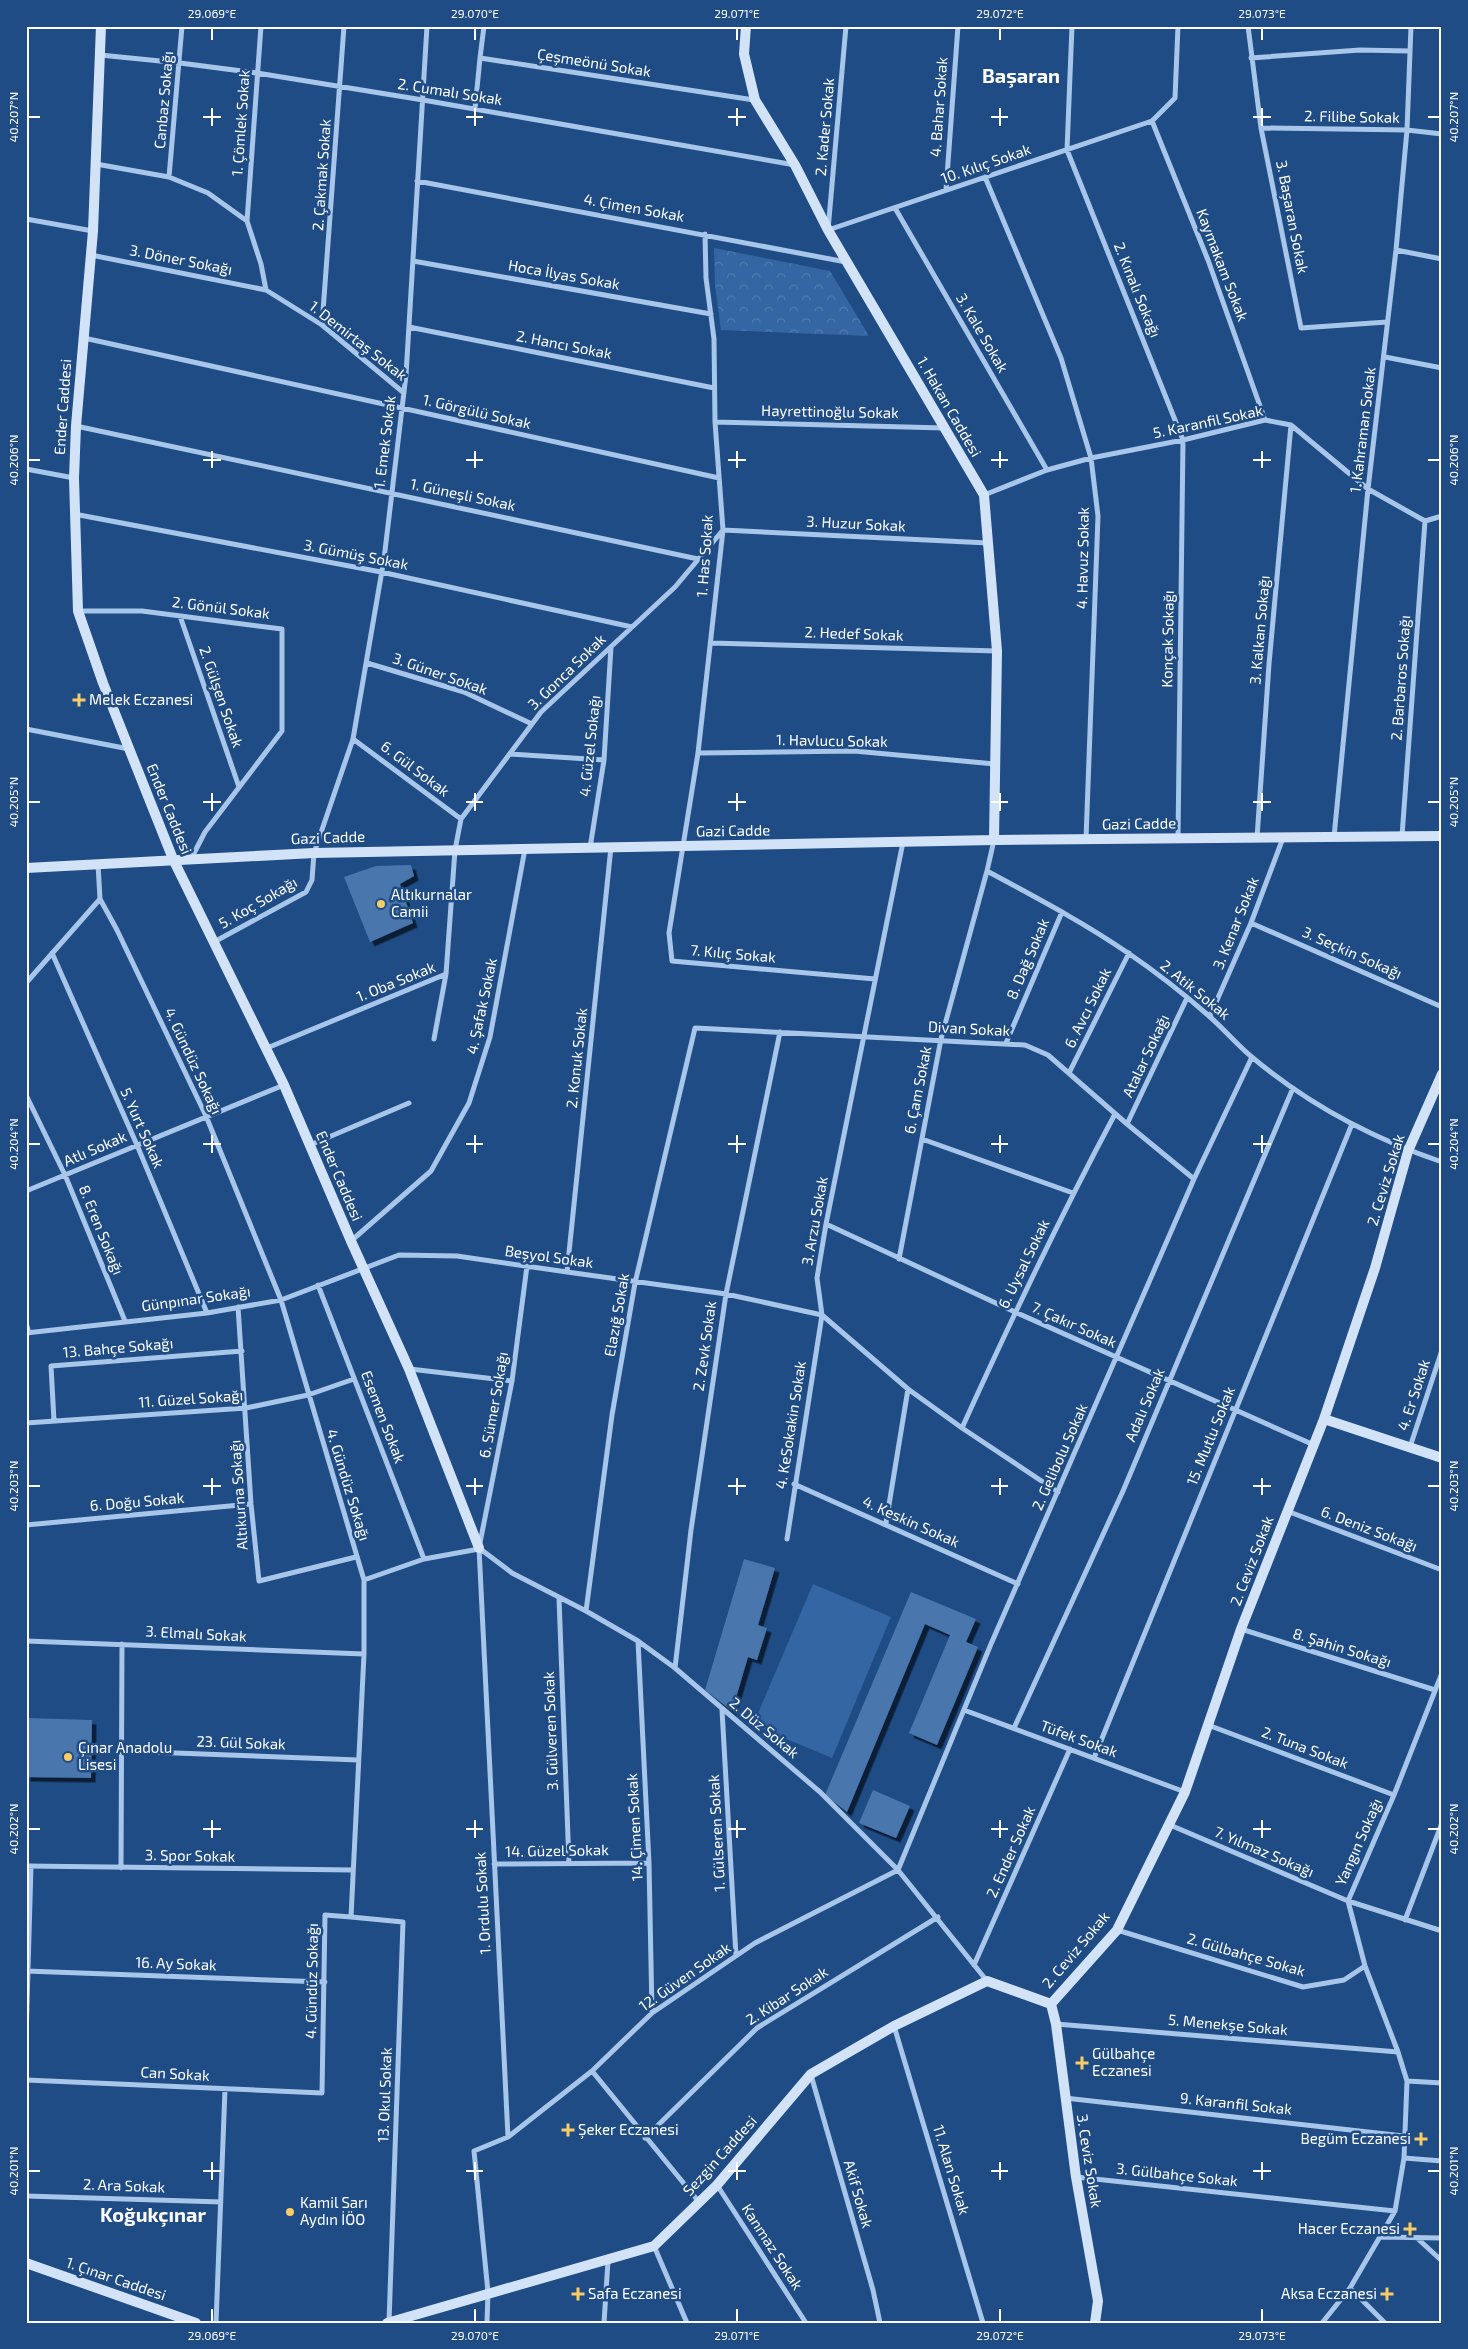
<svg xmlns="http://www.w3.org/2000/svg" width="1468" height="2349" viewBox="0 0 1468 2349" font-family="'Exo 2',sans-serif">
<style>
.park{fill:url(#park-crowns)}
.pitch{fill:#3366a2}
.building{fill:#4876ad;filter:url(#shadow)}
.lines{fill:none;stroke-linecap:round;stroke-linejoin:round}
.street{stroke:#a7c6ea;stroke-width:5}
.secondary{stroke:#d2e3f7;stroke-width:10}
.ticks{fill:none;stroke:#fff;stroke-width:2}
.poi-dot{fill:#f8cd67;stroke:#1f4c85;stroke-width:2}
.labels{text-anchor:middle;stroke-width:5;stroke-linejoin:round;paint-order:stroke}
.street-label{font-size:15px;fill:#fff;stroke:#1f4c85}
.poi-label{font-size:15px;fill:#fff;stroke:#1f4c85;text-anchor:start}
.district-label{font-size:20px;font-weight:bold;fill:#fff;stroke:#1f4c85}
.neatline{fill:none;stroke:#fff;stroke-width:2}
.ticks-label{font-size:12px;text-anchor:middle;fill:#fff}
</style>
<defs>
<pattern id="park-crowns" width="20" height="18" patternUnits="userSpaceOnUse" patternTransform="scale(1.25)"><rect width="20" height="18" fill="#3366a2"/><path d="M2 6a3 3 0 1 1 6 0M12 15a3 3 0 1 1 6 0" fill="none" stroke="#527db0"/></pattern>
<filter id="shadow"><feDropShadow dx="4.5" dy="4.5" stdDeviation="0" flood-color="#0009"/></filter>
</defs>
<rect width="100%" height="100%" fill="#1f4c85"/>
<path class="park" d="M714,248L830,271L869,336L721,330L715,285Z"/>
<path class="pitch" d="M813,1584L891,1617L832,1758L753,1725Z"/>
<path class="building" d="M411,865L414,876L400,884L413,923L370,942L344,877L376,866Z
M744,1559L775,1568L758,1625L767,1628L757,1660L748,1657L732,1711L705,1690Z
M911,1592L976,1619L966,1642L978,1647L937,1745L909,1733L950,1635L925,1624L847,1812L825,1795Z
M26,1718L92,1720L91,1778L26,1777Z
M873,1790L910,1806L896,1838L859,1823Z"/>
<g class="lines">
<path class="street" d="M846,26L828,230L1152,121L1175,98L1178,26
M1072,26L1067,150L1183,440L1178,838
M1248,26L1261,128L1301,328L1387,322
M100,55L180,63L257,73L423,100L795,165
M480,58L484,26
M1251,58L1360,50L1409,51
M475,109L480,58L754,100
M1152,121L1208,260L1265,420
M1261,128L1407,130L1442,134
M96,164L169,177L208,193L247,221L261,264L266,290L322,325L404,393
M169,177L182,26
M985,177L1061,358L1091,458L1098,516L1086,839
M417,181L846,262
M946,190L958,26
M895,208L1047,470
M26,219L93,231
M247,221L261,26
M705,234L706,278L714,339L715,422L723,530L698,753L669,933L672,961L875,979
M1396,250L1442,259
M91,255L266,290
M413,261L711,314
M322,325L344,26
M409,327L714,388
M84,338L719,478
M1385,357L1442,368
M715,422L944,428
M76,426L698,559
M26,469L74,478
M984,495L1047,470L1091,458L1183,440L1265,420L1291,425L1368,489L1425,521L1442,516
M74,514L381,572L632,627
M78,611H142L282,629V731L205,832L191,859
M180,616L239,787
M711,643L997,651
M367,663L464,692L532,724
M26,729L129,749
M353,739L461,819
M698,753L854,751L995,764
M510,754L604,760
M1402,836L1425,521
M1334,837L1368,489L1396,250L1407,130L1411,26
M1257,838L1269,664L1291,425
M994,840L987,871C1035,897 1083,922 1128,953C1156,972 1184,994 1209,1016C1224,1029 1237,1045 1253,1058C1308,1104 1374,1139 1442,1162
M903,842L826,1224L817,1278L822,1315L908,1389L962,1428L1058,1492
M590,848L604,760L611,647
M1251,923L1442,1007
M214,942L306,892L312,880L314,853L353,739L384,559L406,375L427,26
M52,953L137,1145L207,1313
M26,983L100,899L98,864
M1210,1016L1251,923L1283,838
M434,1039L446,974
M1006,1043L1062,912
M267,1048L446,974L455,850L461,819L541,712L675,587L723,530L988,543
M1069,1073L1129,953
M26,1095L65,1175L125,1321
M1127,1124L1187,998
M922,1139L1073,1193
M310,1145L409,1103
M26,1191L284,1085
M826,1224L1015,1312L1314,1445
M351,1241L431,1171L469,1103L490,1037L525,849
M899,1259L941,1039L987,871
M567,1272L611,847
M318,1285L424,1559
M238,1307L251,1504L259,1581L356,1557
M26,1323L29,1333
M26,1333L207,1313L281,1300L399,1255L457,1256L567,1272L726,1294L822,1315L787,1539
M410,1369L512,1381
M54,1421L51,1366L242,1351
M26,1423L246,1408L308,1395L354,1379
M962,1428C1010,1322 1060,1217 1115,1114
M1410,1447L1442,1350
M794,1484L1018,1584
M1287,1511L1442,1570
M886,1523L908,1389
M26,1525L251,1504
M479,1548L512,1573L586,1611L638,1641L675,1668L820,1792L898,1870L987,1981
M364,1580L424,1559L479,1549
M559,1598L569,1864
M586,1611L612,1415L635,1283L695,1028L1025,1045L1048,1055L1127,1124L1194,1179
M1241,1629L1435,1690
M26,1641L364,1654
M638,1641L649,1863L652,2013
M675,1668L691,1530L726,1294L780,1032
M722,1710L736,1956
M964,1710L1185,1792
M1208,1725L1394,1795
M1014,1728L1123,1491L1293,1088
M122,1751L358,1760
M1094,1758L1352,1124
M1170,1825L1348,1901L1442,1931
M494,1864L649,1863
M26,1866L353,1870
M121,1868L122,1644
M351,1917L403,1922L389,2322
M1405,1920L1442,1823
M1117,1930L1303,1987L1344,1980L1365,1966
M974,1965L1070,1749
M26,1971L325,1982
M1056,2024L1398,2052
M894,2026L983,2323
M26,2039L31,1866
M592,2071L699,2202
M811,2075L873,2290L880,2323
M26,2080L322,2093L325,1915L351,1917L364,1654V1580L281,1300L206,1116L117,930L100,899
M1407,2081L1442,2083
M1065,2098L1404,2136
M508,2137L479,1548L512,1381L527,1266
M645,2138L757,2028L938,1917
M1404,2158L1442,2161
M1076,2177L1395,2211
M717,2185L806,2323
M26,2196L221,2202
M1380,2237L1442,2238
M1417,2238L1442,2261
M654,2246L687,2323
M1350,2288L1385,2323
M216,2323L225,2089
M487,2323L488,2292L474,2151L508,2137L592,2071L652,2013L755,1943L898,1870L991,1644L1194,1179L1252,1057
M604,2323L608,2261
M1322,2323L1350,2288L1395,2211L1404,2158L1407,2081L1398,2052L1365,1966L1348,1901L1394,1795L1442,1673"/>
<path class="secondary" d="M101,26L93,231L76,426L74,478L78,611L103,683L173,859L284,1085L351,1241L409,1369L479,1548
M746,26L744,54L755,100L795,165L828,230L984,495L997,651L994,840
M26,868L314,853L994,840L1442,836
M1324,1419L1442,1458
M1051,2004L1117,1930L1185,1792L1241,1629L1324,1419L1375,1268L1408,1151L1442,1074
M1051,2004L1056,2024L1076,2177L1098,2301L1095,2323
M26,2263L196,2323
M387,2323L654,2246L717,2185L811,2074L894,2026L987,1981L1051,2004"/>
</g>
<path class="ticks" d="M212,28V40M475,28V40M737,28V40M1000,28V40M1262,28V40M212,108V126M475,108V126M737,108V126M1000,108V126M1262,108V126M28,117H40M203,117H221M466,117H483M728,117H746M991,117H1008M1253,117H1271M1428,117H1440M212,451V468M475,451V468M737,451V468M1000,451V468M1262,451V468M28,460H40M203,460H221M466,460H483M728,460H746M991,460H1008M1253,460H1271M1428,460H1440M212,793V811M475,793V811M737,793V811M1000,793V811M1262,793V811M28,802H40M203,802H221M466,802H483M728,802H746M991,802H1008M1253,802H1271M1428,802H1440M212,1135V1153M475,1135V1153M737,1135V1153M1000,1135V1153M1262,1135V1153M28,1144H40M203,1144H221M466,1144H483M728,1144H746M991,1144H1008M1253,1144H1271M1428,1144H1440M212,1478V1495M475,1478V1495M737,1478V1495M1000,1478V1495M1262,1478V1495M28,1486H40M203,1486H221M466,1486H483M728,1486H746M991,1486H1008M1253,1486H1271M1428,1486H1440M212,1820V1838M475,1820V1838M737,1820V1838M1000,1820V1838M1262,1820V1838M28,1829H40M203,1829H221M466,1829H483M728,1829H746M991,1829H1008M1253,1829H1271M1428,1829H1440M212,2162V2180M475,2162V2180M737,2162V2180M1000,2162V2180M1262,2162V2180M28,2171H40M203,2171H221M466,2171H483M728,2171H746M991,2171H1008M1253,2171H1271M1428,2171H1440M212,2309V2322M475,2309V2322M737,2309V2322M1000,2309V2322M1262,2309V2322"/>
<g class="poi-dot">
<path d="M76.5 692.5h5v5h5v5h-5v5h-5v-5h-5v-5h5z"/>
<circle cx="381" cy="904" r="5"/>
<circle cx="68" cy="1757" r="5"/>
<path d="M1079.5 2055.5h5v5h5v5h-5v5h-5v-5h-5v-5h5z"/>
<path d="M565.5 2122.5h5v5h5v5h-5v5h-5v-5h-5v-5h5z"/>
<path d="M1418.5 2131.5h5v5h5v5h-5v5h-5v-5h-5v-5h5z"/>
<circle cx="290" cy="2212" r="5"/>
<path d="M1407.5 2221.5h5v5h5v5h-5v5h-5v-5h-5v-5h5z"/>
<path d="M575.5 2286.5h5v5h5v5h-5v5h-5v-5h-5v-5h5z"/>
<path d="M1384.5 2286.5h5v5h5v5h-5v5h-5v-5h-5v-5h5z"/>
</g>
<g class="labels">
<g class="street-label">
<text transform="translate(594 63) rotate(9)" y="5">Çeşmeönü Sokak</text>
<text transform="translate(450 92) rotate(9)" y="5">2. Cumalı Sokak</text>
<text transform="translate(164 100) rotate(-85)" y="5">Canbaz Sokağı</text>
<text transform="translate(939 107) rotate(-86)" y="5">4. Bahar Sokak</text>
<text transform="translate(1352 117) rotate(1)" y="5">2. Filibe Sokak</text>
<text transform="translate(241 123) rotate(-86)" y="5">1. Çömlek Sokak</text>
<text transform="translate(825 127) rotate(-85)" y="5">2. Kader Sokak</text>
<text transform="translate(986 164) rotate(-19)" y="5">10. Kılıç Sokak</text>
<text transform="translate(322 175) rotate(-86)" y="5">2. Çakmak Sokak</text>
<text transform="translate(634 208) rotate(10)" y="5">4. Çimen Sokak</text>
<text transform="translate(1292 217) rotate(79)" y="5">3. Başaran Sokak</text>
<text transform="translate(181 260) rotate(11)" y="5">3. Döner Sokağı</text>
<text transform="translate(1222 265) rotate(69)" y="5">Kaymakam Sokak</text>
<text transform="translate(564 275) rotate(10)" y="5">Hoca İlyas Sokak</text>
<text transform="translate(1137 290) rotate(68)" y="5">2. Kınalı Sokağı</text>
<text transform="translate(982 333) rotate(60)" y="5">3. Kale Sokak</text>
<text transform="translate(358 341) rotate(38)" y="5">1. Demirtaş Sokak</text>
<text transform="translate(564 345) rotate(11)" y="5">2. Hancı Sokak</text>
<text transform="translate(63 407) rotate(-86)" y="5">Ender Caddesi</text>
<text transform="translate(949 407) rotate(60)" y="5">1. Hakan Caddesi</text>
<text transform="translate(477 412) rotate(13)" y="5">1. Görgülü Sokak</text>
<text transform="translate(830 412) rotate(1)" y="5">Hayrettinoğlu Sokak</text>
<text transform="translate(1208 422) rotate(-12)" y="5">5. Karanfil Sokak</text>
<text transform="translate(1363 430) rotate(-83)" y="5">1. Kahraman Sokak</text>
<text transform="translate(385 442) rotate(-83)" y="5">1. Emek Sokak</text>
<text transform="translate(463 495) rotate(12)" y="5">1. Güneşli Sokak</text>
<text transform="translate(856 524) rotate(3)" y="5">3. Huzur Sokak</text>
<text transform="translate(356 555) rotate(11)" y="5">3. Gümüş Sokak</text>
<text transform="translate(705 556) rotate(-86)" y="5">1. Has Sokak</text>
<text transform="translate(1083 558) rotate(-89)" y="5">4. Havuz Sokak</text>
<text transform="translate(221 608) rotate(7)" y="5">2. Gönül Sokak</text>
<text transform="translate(1260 630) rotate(-85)" y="5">3. Kalkan Sokağı</text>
<text transform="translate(854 634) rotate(2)" y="5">2. Hedef Sokak</text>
<text transform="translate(1168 639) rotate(-89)" y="5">Konçak Sokağı</text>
<text transform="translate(567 672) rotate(-44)" y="5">3. Gonca Sokak</text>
<text transform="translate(440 674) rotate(19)" y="5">3. Güner Sokak</text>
<text transform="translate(1401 678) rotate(-86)" y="5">2. Barbaros Sokağı</text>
<text transform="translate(221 697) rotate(71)" y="5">2. Gülşen Sokak</text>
<text transform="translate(832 741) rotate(1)" y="5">1. Havlucu Sokak</text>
<text transform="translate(590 746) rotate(-84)" y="5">4. Güzel Sokağı</text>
<text transform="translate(415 769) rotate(37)" y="5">6. Gül Sokak</text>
<text transform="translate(169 809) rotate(68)" y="5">Ender Caddesi</text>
<text transform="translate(1139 824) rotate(-1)" y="5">Gazi Cadde</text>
<text transform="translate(733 831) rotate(-1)" y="5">Gazi Cadde</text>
<text transform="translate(328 838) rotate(-2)" y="5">Gazi Cadde</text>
<text transform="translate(258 903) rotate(-30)" y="5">5. Koç Sokağı</text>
<text transform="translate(1236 923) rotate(-68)" y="5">3. Kenar Sokak</text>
<text transform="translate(1352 953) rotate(24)" y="5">3. Seçkin Sokağı</text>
<text transform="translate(733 954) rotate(5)" y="5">7. Kılıç Sokak</text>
<text transform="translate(1028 959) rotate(-67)" y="5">8. Dağ Sokak</text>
<text transform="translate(396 982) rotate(-22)" y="5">1. Oba Sokak</text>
<text transform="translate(1195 990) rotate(39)" y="5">2. Atik Sokak</text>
<text transform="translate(482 1006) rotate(-78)" y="5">4. Şafak Sokak</text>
<text transform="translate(1088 1008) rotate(-64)" y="5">6. Avcı Sokak</text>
<text transform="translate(969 1029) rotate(3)" y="5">Divan Sokak</text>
<text transform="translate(1146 1056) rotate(-65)" y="5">Atalar Sokağı</text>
<text transform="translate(577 1058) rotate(-84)" y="5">2. Konuk Sokak</text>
<text transform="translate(193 1061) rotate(65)" y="5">4. Gündüz Sokağı</text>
<text transform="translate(918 1090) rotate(-79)" y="5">6. Çam Sokak</text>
<text transform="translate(142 1128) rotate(66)" y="5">5. Yurt Sokak</text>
<text transform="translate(95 1149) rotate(-23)" y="5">Atlı Sokak</text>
<text transform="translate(339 1176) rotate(67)" y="5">Ender Caddesi</text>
<text transform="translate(1386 1180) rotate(-73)" y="5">2. Ceviz Sokak</text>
<text transform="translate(815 1221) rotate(-80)" y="5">3. Arzu Sokak</text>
<text transform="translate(101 1230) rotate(68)" y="5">8. Eren Sokağı</text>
<text transform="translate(549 1257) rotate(8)" y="5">Beşyol Sokak</text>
<text transform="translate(1024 1264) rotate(-64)" y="5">6. Uysal Sokak</text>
<text transform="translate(196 1299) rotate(-8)" y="5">Günpınar Sokağı</text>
<text transform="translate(617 1315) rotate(-80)" y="5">Elazığ Sokak</text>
<text transform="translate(1074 1325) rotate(24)" y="5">7. Çakır Sokak</text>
<text transform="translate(705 1346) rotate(-82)" y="5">2. Zevk Sokak</text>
<text transform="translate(118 1348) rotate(-5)" y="5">13. Bahçe Sokağı</text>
<text transform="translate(1414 1395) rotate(-72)" y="5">4. Er Sokak</text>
<text transform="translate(191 1399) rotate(-4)" y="5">11. Güzel Sokağı</text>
<text transform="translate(494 1405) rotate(-80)" y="5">6. Sümer Sokağı</text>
<text transform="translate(1145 1405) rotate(-67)" y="5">Adalı Sokak</text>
<text transform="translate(383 1417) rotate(69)" y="5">Esemen Sokak</text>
<text transform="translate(791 1425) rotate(-81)" y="5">4. KeSokakin Sokak</text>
<text transform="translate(1211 1436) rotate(-68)" y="5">15. Mutlu Sokak</text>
<text transform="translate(1060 1457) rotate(-66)" y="5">2. Gelibolu Sokak</text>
<text transform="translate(348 1485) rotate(73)" y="5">4. Gündüz Sokağı</text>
<text transform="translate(239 1495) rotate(-94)" y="5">Altıkurna Sokağı</text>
<text transform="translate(137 1502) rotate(-5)" y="5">6. Doğu Sokak</text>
<text transform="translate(911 1522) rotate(24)" y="5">4. Keskin Sokak</text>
<text transform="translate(1369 1529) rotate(21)" y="5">6. Deniz Sokağı</text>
<text transform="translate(1252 1561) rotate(-69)" y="5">2. Ceviz Sokak</text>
<text transform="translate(196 1634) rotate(3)" y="5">3. Elmalı Sokak</text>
<text transform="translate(1342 1648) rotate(17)" y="5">8. Şahin Sokağı</text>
<text transform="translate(764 1728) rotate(40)" y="5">2. Düz Sokak</text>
<text transform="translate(551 1731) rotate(-92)" y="5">3. Gülveren Sokak</text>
<text transform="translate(1079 1739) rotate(20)" y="5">Tüfek Sokak</text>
<text transform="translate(241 1743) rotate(2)" y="5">23. Gül Sokak</text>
<text transform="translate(1305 1748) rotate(21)" y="5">2. Tuna Sokak</text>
<text transform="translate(635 1827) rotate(-93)" y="5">14. Çimen Sokak</text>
<text transform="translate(717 1833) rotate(-93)" y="5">1. Gülseren Sokak</text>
<text transform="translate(1359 1842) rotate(-66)" y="5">Yangın Sokağı</text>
<text transform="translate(557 1851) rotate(-1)" y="5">14. Güzel Sokak</text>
<text transform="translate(1011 1852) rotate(-66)" y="5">2. Ender Sokak</text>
<text transform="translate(1264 1852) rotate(23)" y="5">7. Yılmaz Sokağı</text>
<text transform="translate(190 1856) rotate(1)" y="5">3. Spor Sokak</text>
<text transform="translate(483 1903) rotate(-93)" y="5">1. Ordulu Sokak</text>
<text transform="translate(1076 1950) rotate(-50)" y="5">2. Ceviz Sokak</text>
<text transform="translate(1246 1955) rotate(16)" y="5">2. Gülbahçe Sokak</text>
<text transform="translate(176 1964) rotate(2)" y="5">16. Ay Sokak</text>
<text transform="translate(685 1977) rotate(-35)" y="5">12. Güven Sokak</text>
<text transform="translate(312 1981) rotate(-89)" y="5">4. Gündüz Sokağı</text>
<text transform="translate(787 1996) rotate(-33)" y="5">2. Kibar Sokak</text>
<text transform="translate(1228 2025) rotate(5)" y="5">5. Menekşe Sokak</text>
<text transform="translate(175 2074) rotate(3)" y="5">Can Sokak</text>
<text transform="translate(385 2095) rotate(-88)" y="5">13. Okul Sokak</text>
<text transform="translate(1236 2104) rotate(6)" y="5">9. Karanfil Sokak</text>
<text transform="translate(720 2156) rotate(-48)" y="5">Sezgin Caddesi</text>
<text transform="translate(1089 2161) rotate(81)" y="5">3. Ceviz Sokak</text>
<text transform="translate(951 2170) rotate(73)" y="5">11. Alan Sokak</text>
<text transform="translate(1177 2175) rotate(6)" y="5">3. Gülbahçe Sokak</text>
<text transform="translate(124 2186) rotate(2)" y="5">2. Ara Sokak</text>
<text transform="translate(858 2194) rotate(74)" y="5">Akif Sokak</text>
<text transform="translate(772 2247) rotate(57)" y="5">Kanmaz Sokak</text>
<text transform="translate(116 2279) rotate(19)" y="5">1. Çınar Caddesi</text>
</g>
<g class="poi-label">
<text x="89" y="705">Melek Eczanesi</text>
<text x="391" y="900">Altıkurnalar<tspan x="391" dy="17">Camii</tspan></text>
<text x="78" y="1753">Çınar Anadolu<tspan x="78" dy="17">Lisesi</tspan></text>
<text x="1092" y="2059">Gülbahçe<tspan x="1092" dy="17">Eczanesi</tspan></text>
<text x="578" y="2135">Şeker Eczanesi</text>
<text x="1411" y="2144" text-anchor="end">Begüm Eczanesi</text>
<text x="300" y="2208">Kamil Sarı<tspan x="300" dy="17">Aydın İÖO</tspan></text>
<text x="1400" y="2234" text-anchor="end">Hacer Eczanesi</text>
<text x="588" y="2299">Safa Eczanesi</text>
<text x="1377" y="2299" text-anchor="end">Aksa Eczanesi</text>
</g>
<g class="district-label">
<text x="1021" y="83">Başaran</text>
<text x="153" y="2222">Koğukçınar</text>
</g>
</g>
<rect width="1468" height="2349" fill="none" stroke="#1f4c85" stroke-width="55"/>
<rect x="28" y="28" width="1412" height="2294" class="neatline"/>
<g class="ticks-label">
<text x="212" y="18">29.069°E</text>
<text x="475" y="18">29.070°E</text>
<text x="737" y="18">29.071°E</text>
<text x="1000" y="18">29.072°E</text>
<text x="1262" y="18">29.073°E</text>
<text transform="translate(14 117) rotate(-90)" y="4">40.207°N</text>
<text transform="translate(1454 117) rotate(-90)" y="4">40.207°N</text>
<text transform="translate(14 460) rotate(-90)" y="4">40.206°N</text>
<text transform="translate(1454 460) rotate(-90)" y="4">40.206°N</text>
<text transform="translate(14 802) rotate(-90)" y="4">40.205°N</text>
<text transform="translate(1454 802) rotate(-90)" y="4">40.205°N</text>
<text transform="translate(14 1144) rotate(-90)" y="4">40.204°N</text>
<text transform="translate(1454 1144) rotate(-90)" y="4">40.204°N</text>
<text transform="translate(14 1486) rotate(-90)" y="4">40.203°N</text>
<text transform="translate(1454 1486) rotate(-90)" y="4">40.203°N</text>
<text transform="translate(14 1829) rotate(-90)" y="4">40.202°N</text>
<text transform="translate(1454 1829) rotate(-90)" y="4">40.202°N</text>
<text transform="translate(14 2171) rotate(-90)" y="4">40.201°N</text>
<text transform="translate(1454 2171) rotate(-90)" y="4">40.201°N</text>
<text x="212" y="2340">29.069°E</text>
<text x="475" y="2340">29.070°E</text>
<text x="737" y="2340">29.071°E</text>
<text x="1000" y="2340">29.072°E</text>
<text x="1262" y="2340">29.073°E</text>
</g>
</svg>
